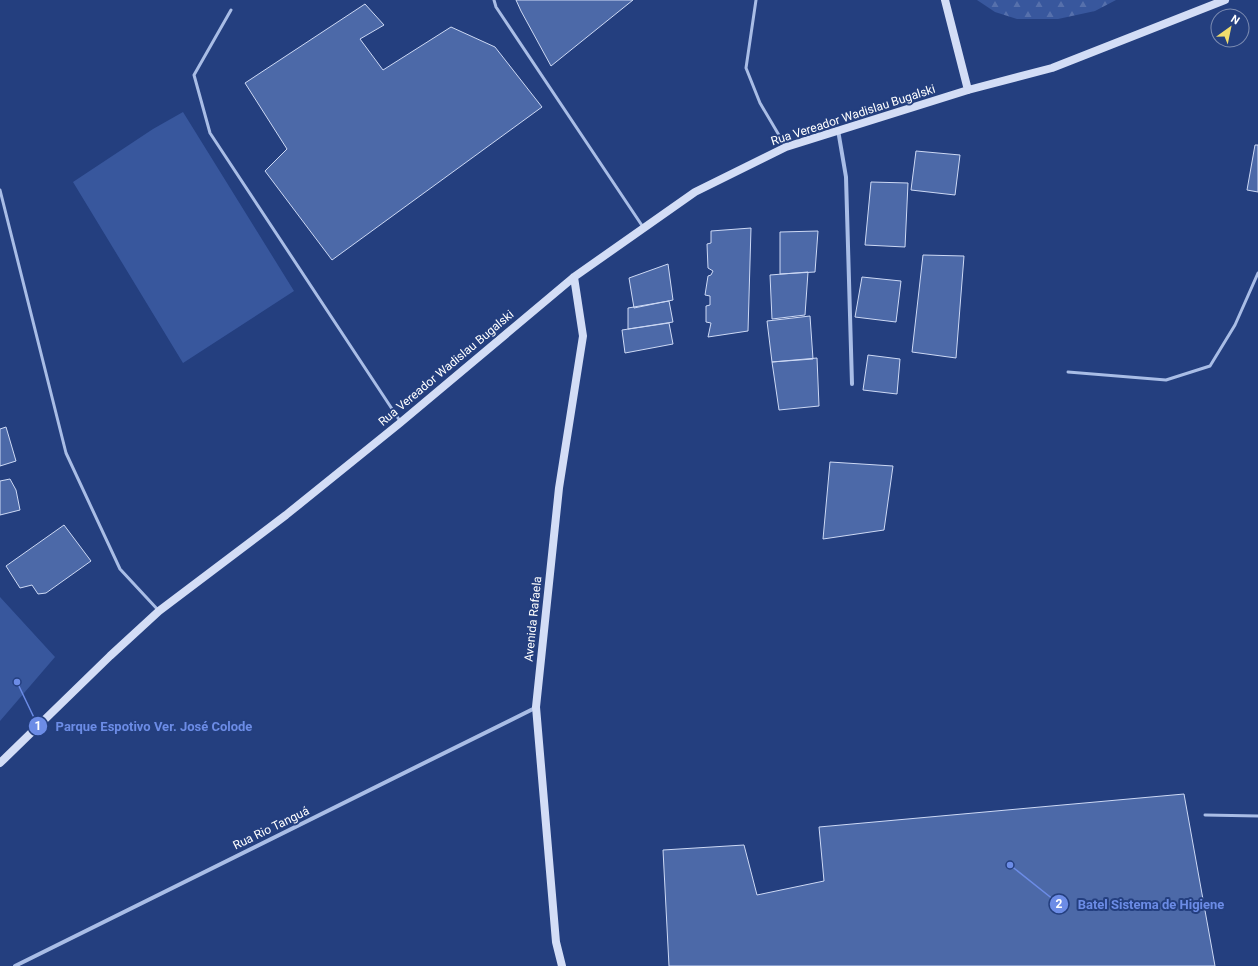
<svg xmlns="http://www.w3.org/2000/svg" width="1258" height="966" viewBox="0 0 1258 966" font-family="Roboto,sans-serif">
<style>
.forest{fill:url(#forest-firs)}
.green{fill:#38579d}
.building{fill:#4c69a8;stroke:#cdd9f5}
.lines{fill:none;stroke-linecap:round;stroke-linejoin:round}
.lane{stroke:#a9bde6;stroke-width:3}
.street{stroke:#a9bde6;stroke-width:4}
.secondary{stroke:#d3ddf6;stroke-width:8}
.labels{text-anchor:middle;stroke-width:4;stroke-linejoin:round;paint-order:stroke}
.street-label{font-size:12px;fill:#fff;stroke:#243f7f}
.leader{fill:none;stroke:#6c8ce6;stroke-width:1.5}
.callout-dot{fill:#6c8ce6;stroke:#243f7f;stroke-width:1.5}
.mark-label{font-size:12px;text-anchor:middle;font-weight:bold;fill:#fff}
.callout-label{font-size:13px;text-anchor:middle;font-weight:bold;fill:#6c8ce6;stroke:#243f7f;stroke-width:4;stroke-linejoin:round;paint-order:stroke}
</style>
<defs>
<pattern id="forest-firs" width="22" height="20" patternUnits="userSpaceOnUse"><rect width="22" height="20" fill="#38579d"/><path d="M5 1l3.5 6h-7zM16 11l3.5 6h-7z" fill="#5670ac"/></pattern>
</defs>
<rect width="100%" height="100%" fill="#243f7f"/>
<path class="forest" d="M977,0H1116L1095,11L1058,19H1017L995,12Z"/>
<path class="green" d="M183,112L294,291L183,363L73,182L153,129Z
M0,597L55,657L0,721Z"/>
<path class="building" d="M516,0H633L551,66L521,11Z
M365,4L384,25L360,39L383,70L451,27L495,47L542,107L332,260L265,171L287,149L245,83Z
M1255,145H1258V192L1247,190Z
M916,151L960,155L955,195L911,190Z
M871,182L908,183L905,247L865,245Z
M751,228L748,331L708,337L711,323L706,322V306L710,305V296L705,295L708,276L711,275L713,271L708,268L707,244L711,243V231Z
M818,231L815,272L780,274V232Z
M923,255L964,256L956,358L912,352Z
M668,264L673,300L634,308L629,278Z
M808,272L805,315L772,319L770,275Z
M862,277L901,281L896,322L855,317Z
M669,301L673,322L628,329V308Z
M810,316L813,359L772,362L767,321Z
M669,323L673,344L625,353L622,330Z
M868,355L900,359L897,394L863,390Z
M817,358L819,406L779,410L772,362Z
M6,427L16,461L0,466V429Z
M830,462L893,466L884,530L823,539Z
M10,479L16,490L20,510L0,515V481Z
M64,525L91,561L46,593L38,594L32,585L20,588L6,566Z
M1184,794L1215,966H669L663,850L744,845L757,895L824,881L819,827Z"/>
<g class="lines">
<path class="lane" d="M494,0L496,7L643,227
M756,0L746,68L760,103L786,147
M231,10L194,75L210,133L400,421
M0,190L66,453L120,569L159,611
M1068,372L1166,380L1210,366L1235,325L1258,273
M1205,815L1258,816"/>
<path class="street" d="M838,130L846,177L852,384
M15,966L535,708"/>
<path class="secondary" d="M945,0L968,90
M0,763L110,656L159,611L286,515L400,423L574,277L695,192L786,147L968,90L1052,68L1225,0
M562,966L556,942L536,707L559,488L583,336L574,277"/>
</g>
<g class="labels">
<g class="street-label">
<text transform="translate(853 115) rotate(-18)" y="4">Rua Vereador Wadislau Bugalski</text>
<text transform="translate(446 368) rotate(-40)" y="4">Rua Vereador Wadislau Bugalski</text>
<text transform="translate(533 619) rotate(-84)" y="4">Avenida Rafaela</text>
<text transform="translate(271 828) rotate(-26)" y="4">Rua Rio Tanguá</text>
</g>
</g>
<path class="leader" d="M17 682L38 726M1010 865L1059 904"/>
<g class="callout-dot">
<circle cx="17" cy="682" r="4"/>
<circle cx="1010" cy="865" r="4"/>
<circle cx="38" cy="726" r="10"/>
<circle cx="1059" cy="904" r="10"/>
</g>
<g class="mark-label">
<text x="38" y="730">1</text>
<text x="1059" y="908">2</text>
</g>
<g class="callout-label">
<text x="154" y="731">Parque Espotivo Ver. José Colode</text>
<text x="1151" y="909">Batel Sistema de Higiene</text>
</g>
<g transform="translate(1230 28) rotate(33)"><circle r="19" fill="#243f7f" stroke="#7c8cb2"/>
<path d="M0-3L7 15L0 10L-7 15Z" fill="#f1dd6d"/>
<text y="-6" font-size="11" font-weight="bold" text-anchor="middle" fill="#ffffff">N</text>
</g>
</svg>
